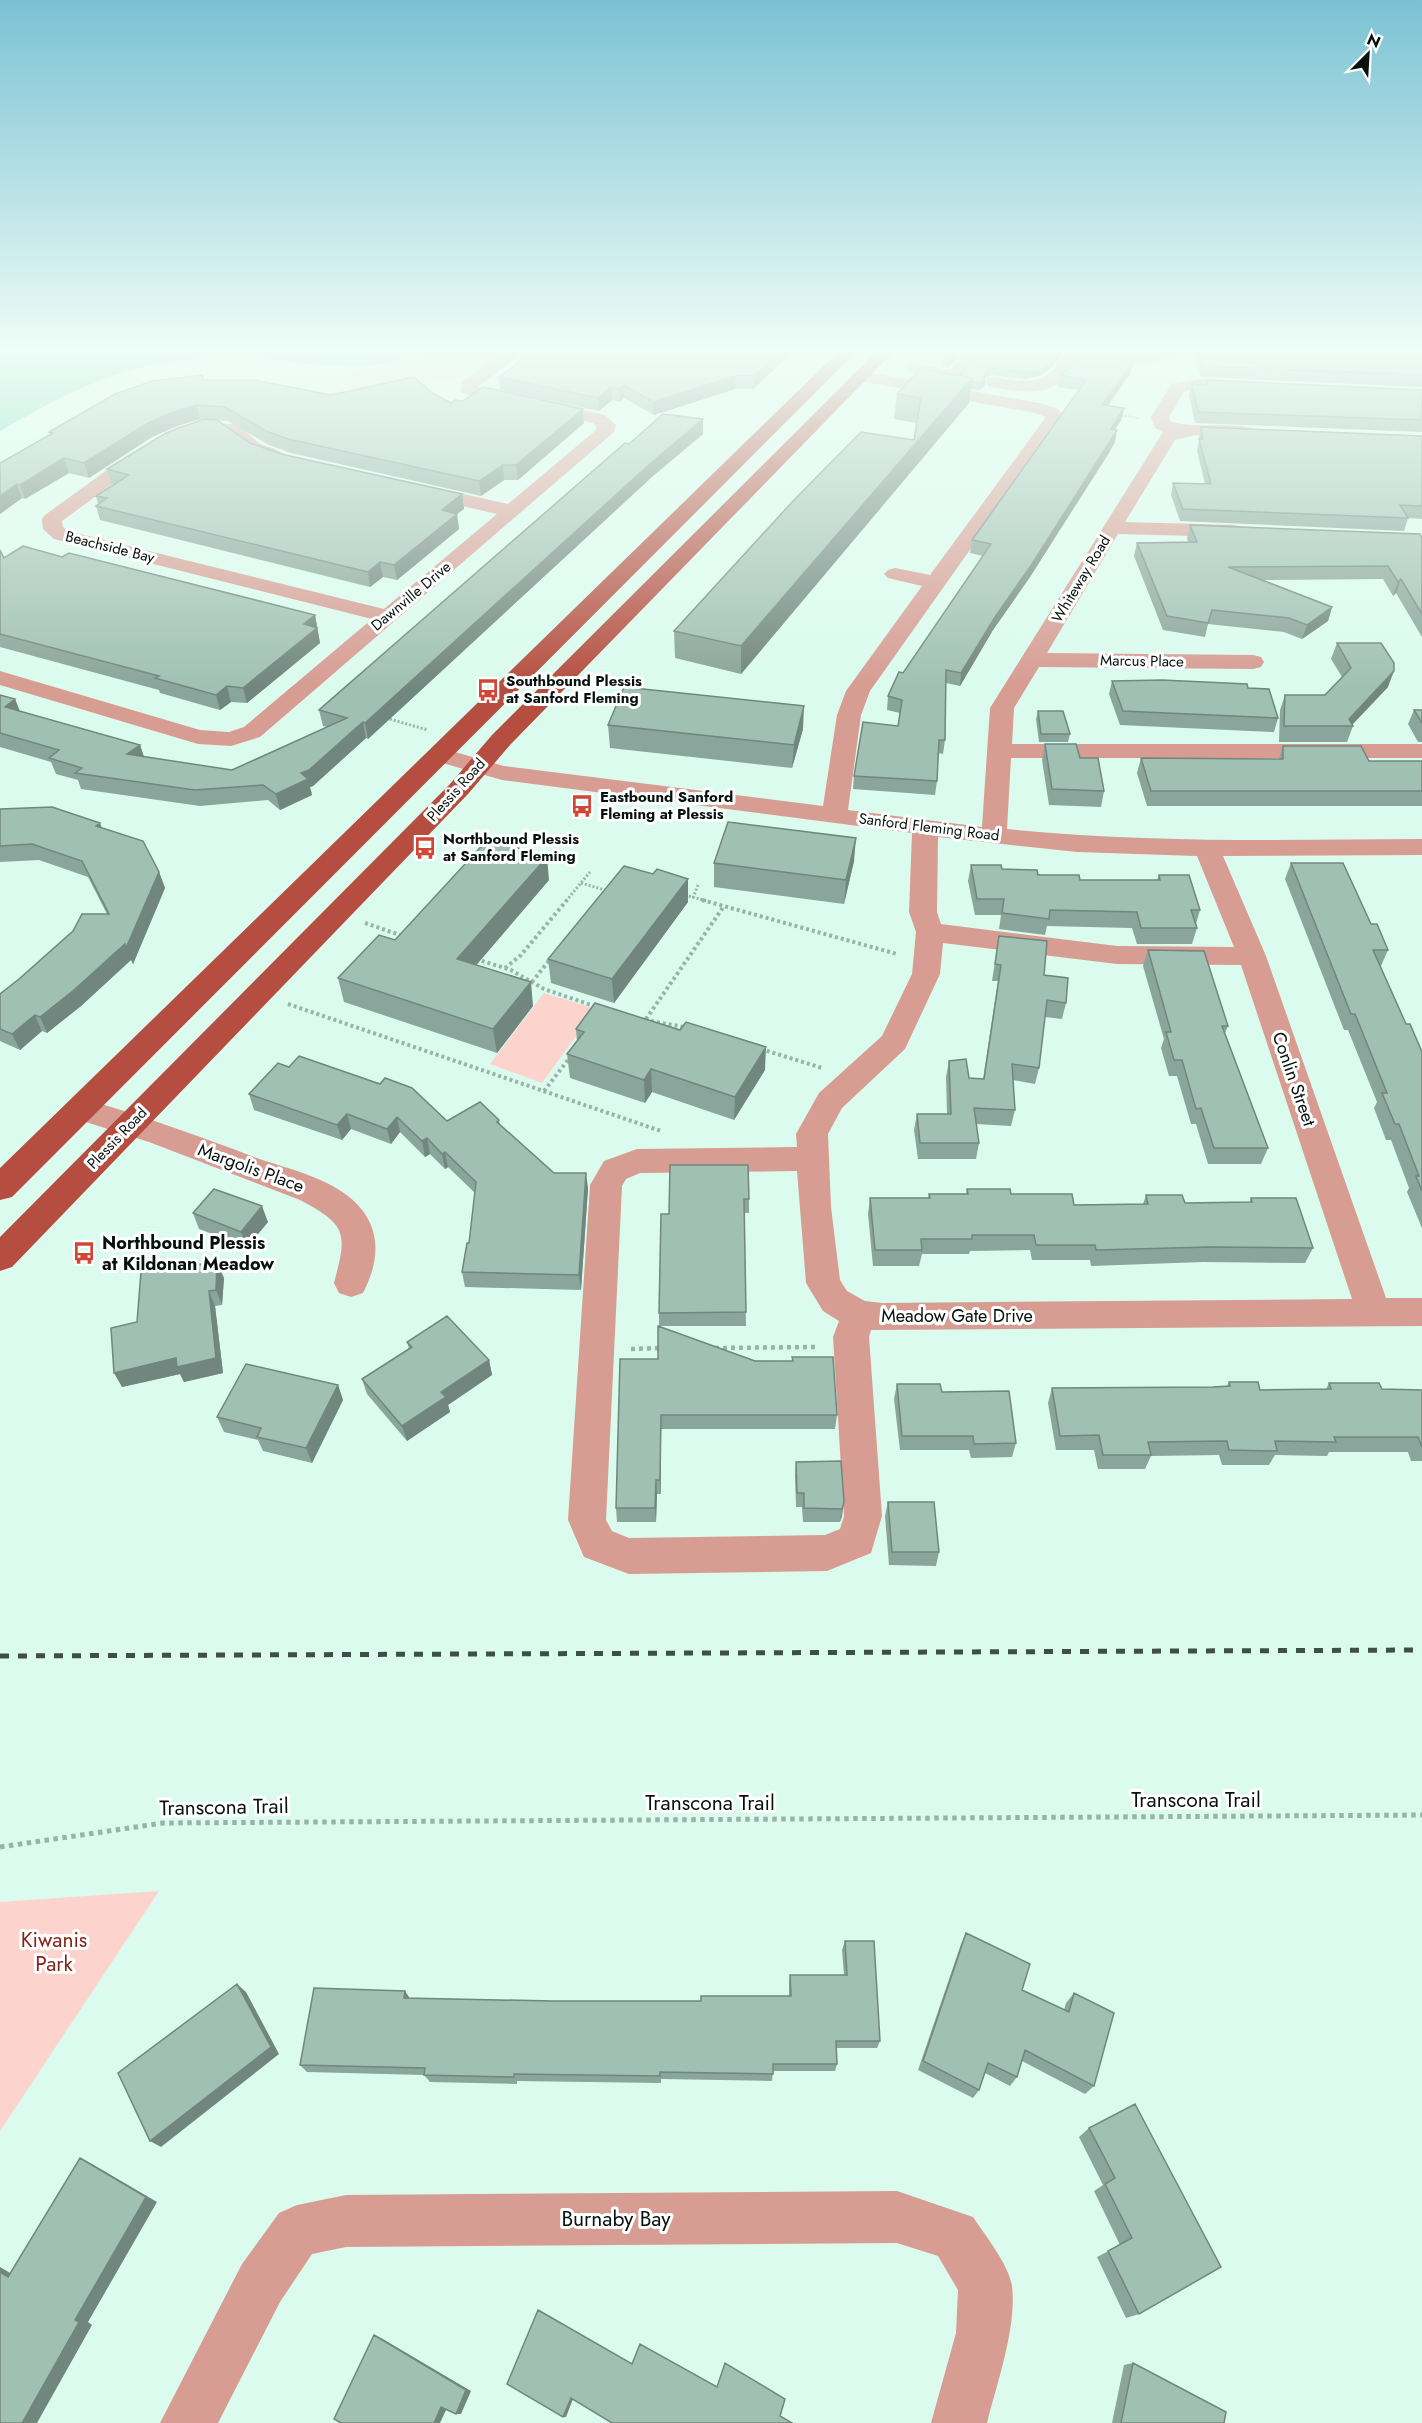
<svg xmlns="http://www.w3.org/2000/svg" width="1422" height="2423" viewBox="0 0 1422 2423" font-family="Jost,sans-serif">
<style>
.green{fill:#fdd4cd}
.water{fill:#77d6b6}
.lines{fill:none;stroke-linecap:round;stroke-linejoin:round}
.path-far4{stroke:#99b3a9;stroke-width:2;stroke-dasharray:1.5 1.5;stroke-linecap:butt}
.path-far3{stroke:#99b3a9;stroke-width:3;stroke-dasharray:2 2;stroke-linecap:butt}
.path-far2{stroke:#99b3a9;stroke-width:4;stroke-dasharray:3 3;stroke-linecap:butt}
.path-far1{stroke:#99b3a9;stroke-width:4.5;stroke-dasharray:4 4;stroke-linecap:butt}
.path{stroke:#99b3a9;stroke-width:5;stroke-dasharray:4.5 4.5;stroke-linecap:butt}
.minor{fill:#d79c92;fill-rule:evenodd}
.major{fill:#b54e40;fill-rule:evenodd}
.rail{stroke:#3e4f48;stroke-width:5;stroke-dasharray:9 9;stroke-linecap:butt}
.wall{fill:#8aa59b}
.shaded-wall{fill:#71867e}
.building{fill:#a1c0b4;stroke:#71867e;stroke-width:1.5}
.labels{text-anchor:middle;stroke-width:6;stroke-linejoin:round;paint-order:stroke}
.far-street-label{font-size:15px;fill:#06110d;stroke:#fff}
.far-poi-label{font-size:15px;font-weight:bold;fill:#06110d;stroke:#fff;text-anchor:start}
.street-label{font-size:18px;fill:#06110d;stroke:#fff}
.poi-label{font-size:18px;font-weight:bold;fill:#06110d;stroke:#fff;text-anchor:start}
.near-street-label{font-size:21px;fill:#06110d;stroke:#fff}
.near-park-label{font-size:21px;fill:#832419;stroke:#fff}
</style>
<rect width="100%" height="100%" fill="#dbfbee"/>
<path class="green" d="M428,349H506L469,375L357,397L341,382L358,368L379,367L405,361Z
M544,993L596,1009L542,1083L490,1064Z
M159,1891L0,2131V1902Z"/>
<path class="water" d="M0,349H419C374,384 284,356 231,356C216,356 201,358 186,360C112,368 63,395 0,431Z"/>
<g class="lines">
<path class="path-far4" d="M1119,415L1139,418"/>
<path class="path-far3" d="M386,718L428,730
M450,837L487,843
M581,883L605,890
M685,895L707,901
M693,898L698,885
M566,901L590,872"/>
<path class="path-far2" d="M702,900L897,954
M365,923L403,936
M476,959L511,970L544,989L597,1007
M505,968L521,955L567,900
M532,982L551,958
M288,1004L661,1131
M646,1019L724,906
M645,1020L684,1027
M761,1049L822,1068
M544,1091L571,1056"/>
<path class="path-far1" d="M715,1348L818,1347
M631,1349L662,1348"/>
<path class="path" d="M0,1847L163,1823L1422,1815"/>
<path class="minor" d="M508,349H527L478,387L605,415L616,425L614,432L260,737L231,746L198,744L0,685V671L200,730L229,732L244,727L372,619L54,539L43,529L42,519L45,515L111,467L177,427L193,423L234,424C245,428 250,437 259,443C268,448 280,448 286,457L284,461C261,467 242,445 226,433L189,435L125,475L62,521L63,527L68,531L384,609L497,514L411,494L408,490L411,486L418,484L508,504L596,430L597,427L593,423L463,394L460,390L463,381Z
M969,349H986L959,380L953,381L916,374L910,373L907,369L910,365L916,364L949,370Z
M1069,349H1109L1141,352L1161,349H1183C1165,373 1107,359 1083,354C1076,363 1070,373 1062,381C1043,398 1010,391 988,386L985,382L988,378C996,376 1003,378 1011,380C1045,384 1050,374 1069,349Z
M860,371L1039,403L1057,408L1064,417L870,691L861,715L848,810L982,827L990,708L1163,432L1155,428L1151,417L1169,388L1172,384L1199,379L1252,381L1258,382L1261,386L1258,390L1252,391L1199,389L1184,392L1169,417L1170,421C1189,429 1227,422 1252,428L1254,432L1252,436L1245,438L1196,435L1175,440L1125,522L1234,525L1241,527L1244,531L1241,535L1234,537L1118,534L1047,653L1253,655L1261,657L1264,662L1261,667L1253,669L1039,667L1014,708L1012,744H1422V758H1011L1007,829C1145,843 1284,840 1422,839V855L1223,856L1266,956L1386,1298H1422V1326L871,1330L869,1337L882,1516L871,1553L827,1571L629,1574L584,1557L568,1520L590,1185L604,1161L637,1149L797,1147L796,1134L819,1093L882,1036L912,974L916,932L909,912L912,833L502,780L432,760L429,755L432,750L441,748L504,766L823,806L837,715L846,691L922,586L888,578L884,574L888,570L895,568L930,575L1046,417L1035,413L854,380L851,376L854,372ZM938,837L1077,852L1197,856L1234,947L1117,946L941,924L937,912ZM943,943L1117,964L1241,965L1352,1299L882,1303L865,1301L847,1291L840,1280L831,1207L828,1134L842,1108L905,1049L940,974ZM797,1171L806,1283L823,1311L839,1321L833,1337L844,1516L840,1529L825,1535L629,1538L612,1531L606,1520L622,1186L626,1179L640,1173Z
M81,1098C140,1115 197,1135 254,1157C290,1170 339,1179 363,1211C382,1237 377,1266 363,1293L351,1297L339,1293L334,1283C347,1234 348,1225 300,1200L149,1142L70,1117L65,1109L70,1101Z
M897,2191L973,2217C985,2235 1009,2265 1012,2286C1017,2327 997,2383 987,2423H931L956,2333L958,2290L938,2256L897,2243L346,2247L312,2254L280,2302L218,2423H160L242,2264L279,2213L297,2205L346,2195Z"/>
<path class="major" d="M841,349H859L12,1197L0,1200V1168Z
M879,349H896L510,745L468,794L12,1267L0,1271V1237L450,784L492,735Z"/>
<path class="rail" d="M0,1656L1422,1650"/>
</g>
<path class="wall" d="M537,349H796L753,389H735L654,415L624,398L620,402L612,400L599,411L500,390L499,377Z
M953,349H966L948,368L942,366L943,360Z
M1062,349L1061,356L1050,369L1039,376L1023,379L991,375L985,379V385L980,390L971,389L969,403L741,674L675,658L674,631L914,440L916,423L894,419L897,394L949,374L960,375Z
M1198,349L1248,350L1247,349H1422V387L1201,377L1196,359Z
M1099,356L1130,374L1108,406L1124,408L1121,420L1115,429V442L1030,577L993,630L960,686L946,683L945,740L943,754L938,753L937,781L935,795L853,789L854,776L898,726L900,713L887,710L888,696L983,556L970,553L972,540L1079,390L1058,387L1060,375Z
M203,380L331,395L432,393L451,403L584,423L518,480H504L481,496L291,453L269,445L228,421L217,420L250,443L281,454L462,494L464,509L457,514L459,529L397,580L383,577L370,587L100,520L96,506L98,504L96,496L114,484H111L107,469L203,420L200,419L177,426L152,437L89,478L69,473L25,499L22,498L0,514V463L50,435L49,432Z
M1207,380L1422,390V432L1195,423L1189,396L1192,384L1206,385Z
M1201,427L1422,436V519L1408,518L1404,531L1180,521L1171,495L1173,483L1205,484L1197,451Z
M703,434L653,476L368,739L366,738L313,786L310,787L312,795L280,810L268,800L200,806L81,789L78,780L56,774L51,762L0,747V695L15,699L20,711L140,745L144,757L232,770L327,727L323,726L319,710L629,444Z
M1190,525L1422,538V637L1396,593L1393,596L1383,579L1263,580L1332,607L1328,621L1302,639L1284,632L1208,624L1205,637L1163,630L1134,556L1137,543L1188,542L1187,538Z
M0,550L4,558L62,557L315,615L320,643L247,703L231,702L220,710L160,693L159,690L0,647Z
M1337,643L1388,687L1352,725L1353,726L1347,742H1279L1280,710L1285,695H1325L1342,677L1331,659Z
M1112,681L1248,688L1278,718L1274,732L1120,725L1109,694Z
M1414,710H1422V742H1418L1408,724Z
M1038,711L1070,734L1068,742H1039L1036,719Z
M608,725L803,729L792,768L610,748Z
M1045,744L1080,758L1104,791L1101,807L1049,805L1042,760Z
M1283,746L1369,761H1422V806H1147L1137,773L1141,758L1279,759Z
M0,809L103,829L159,872L165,888L133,964L131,960L81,1006L47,1033L42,1031L20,1050L0,1041V994L107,914L88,877L39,860L0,862Z
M854,861L844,904L714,887V863Z
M1291,863L1371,924L1388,950L1381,966H1380L1406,1024L1422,1052V1228L1407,1192L1409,1188L1391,1140H1386L1374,1108L1377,1102L1348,1030H1344L1285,879Z
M971,865L1080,880H1157L1159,875L1200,910L1196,924L1197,928L1192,944H1137L1132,928L1047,926L1045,935L999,929L1001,915H975L968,881Z
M653,874L688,879V902L614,1003L551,983L548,959Z
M549,880L476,965L533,1006L497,1053L344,1002L338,978L395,940Z
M999,936L1044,975L1066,1003L1062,1019L1045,1017L1039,1068L1035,1084L1013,1080L1015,1110L1011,1126L976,1124L979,1143L976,1159H918L914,1130L917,1114H947L946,1077L949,1061L969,1078L983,1079L998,981H992Z
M1148,950L1228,1026L1225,1033L1268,1148L1261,1164H1208L1196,1124H1191L1177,1076H1169L1161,1048L1164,1039L1143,966Z
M576,1029L765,1070L734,1120L652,1092L645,1103L570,1078L567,1054L577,1042Z
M249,1094L447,1121L499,1120L500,1125L554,1173L588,1188L581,1290L465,1287L462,1272L469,1243L475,1193L448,1167L445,1169L430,1154L425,1157L400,1132L391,1144L351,1129L342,1140L254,1110Z
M670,1165L749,1199V1213H744L746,1326H659V1313L669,1214Z
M967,1189L1011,1194L1074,1205L1143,1204L1146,1195L1185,1203H1249L1251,1198L1313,1248L1305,1263L1203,1262L1091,1266L1090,1260H1032L1030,1250L970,1251L969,1254H922L919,1266H873L868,1214L870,1198H928L929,1194H966Z
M193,1213L268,1222L247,1247L199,1229Z
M224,1278L222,1305L215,1306L223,1373L184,1382L180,1374L122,1387L137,1322Z
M407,1342L489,1360L492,1375L448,1405L450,1412L407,1441L367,1394L362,1379L409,1349Z
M792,1357L837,1415L835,1429H661V1494H657L656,1522H617L616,1508L620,1359L792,1361Z
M1229,1382L1260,1390L1326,1389L1329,1383L1382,1389L1422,1390V1461H1411L1408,1452H1329L1327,1456L1275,1455L1269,1465H1222L1219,1455L1151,1456L1145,1469H1098L1094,1450H1056L1048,1403L1052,1388L1213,1387L1227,1386Z
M897,1384L1016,1443L1012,1457L971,1458L969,1450H900L894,1399Z
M338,1385L343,1400L312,1463L263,1451L258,1440L224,1432L217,1417Z
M841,1461L842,1516L840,1522H803L802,1507H796L795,1476L796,1462Z
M888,1502L939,1552L936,1566L889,1565L885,1516Z
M966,1933L1022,1990L1064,2010L1066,2003L1074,1993L1094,2086L1085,2094L1022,2061L1017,2077L1010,2086L985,2073L979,2090L973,2098L918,2070L961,1944Z
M845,1941L880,2041L877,2048H836L837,2064L835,2071H773L772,2081L661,2079V2083L517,2081V2084L430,2082L424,2075L307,2072L300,2065L410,1998L552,2001H701L789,1996V1983L790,1975H844L842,1950Z
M1135,2104L1139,2314L1126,2318L1097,2257L1120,2245L1094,2191L1103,2185L1079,2137L1089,2128Z
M1133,2363L1224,2423H1112L1124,2365Z"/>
<path class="shaded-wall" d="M783,349H796L753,389L754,376Z
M960,349H966L948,368L949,361Z
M1062,349L1061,356L1050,369L1039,376L1023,379L1024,372Z
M1133,362L1130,374L1100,416L1102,405Z
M991,368V375L985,379V385L980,390L984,374Z
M735,376V389L654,415L653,402Z
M972,378L969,403L741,674V646Z
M624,385V398L620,402L619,389Z
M611,387L612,400L599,411L598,398Z
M196,405L200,419L177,426L152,437L89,478L84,463L148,423L173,412Z
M1124,408L1121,420L1108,441L1111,429Z
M583,409L584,423L518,480L516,465Z
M703,419V434L653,476L368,739L365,723L652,462Z
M1117,430L1115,442L1109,453L1030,577L993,630L960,686L961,673L995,617Z
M64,458L69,473L25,499L20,485Z
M503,465L504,480L481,496L479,481Z
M17,484L22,498L0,514V496Z
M462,494L464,509L457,514L459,529L397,580L394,565L442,510Z
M380,562L383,577L370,587L368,572Z
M1401,579L1396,593L1393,596L1398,582Z
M1332,607L1328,621L1302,639L1307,625Z
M315,615L320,643L247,703L243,688L304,624Z
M1394,671L1388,687L1351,726L1349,719Z
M227,686L231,702L220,710L216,695Z
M15,699L21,715L5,707Z
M804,706L803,729L792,768L794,745Z
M363,722L366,738L313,786L310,787L312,795L280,810L276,794Z
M140,745L145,760L127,754Z
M100,823L106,839L96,826Z
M856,838L854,861L844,904L846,880Z
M547,857L549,880L461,983L457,959Z
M159,872L165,888L133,964L126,948Z
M688,879V902L614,1003L612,979Z
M125,944L131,960L81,1006L47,1033L40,1017Z
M531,982L533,1006L497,1053L493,1029Z
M35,1015L42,1031L20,1050L12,1034Z
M766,1047L765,1070L734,1120L735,1097Z
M651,1069L652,1092L645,1103L644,1080Z
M347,1114L351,1129L342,1140L337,1125Z
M397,1117L400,1132L391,1144L387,1129Z
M427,1138L430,1154L425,1157L422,1141Z
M445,1152L448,1167L445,1169L442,1154Z
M586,1173L588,1188L581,1290L579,1275Z
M262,1206L268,1222L247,1247L241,1232Z
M217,1262L224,1278L222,1305L216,1290Z
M209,1291L215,1306L223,1373L184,1382L180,1374L122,1387L114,1373Z
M489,1360L492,1375L448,1405L450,1412L407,1441L402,1426L441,1392Z
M338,1385L343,1400L312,1463L306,1448Z
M661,1415V1494L660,1480Z
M656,1480L657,1494L656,1522L655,1508Z
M844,1502L842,1516L840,1522L842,1509Z
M237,1984L246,1992L279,2054L161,2147L150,2141Z
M405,1991L411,2000L404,1998Z
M80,2158L92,2164L157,2202L88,2322L92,2325L37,2423H22L75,2320Z
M0,2267L22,2280L8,2277L0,2272Z
M374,2335L381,2338L471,2391L461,2414H456Z
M571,2398L573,2399L566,2417H563Z
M441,2407L447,2408L440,2423H434Z"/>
<path class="building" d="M537,349H783L754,376H735L653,402L624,385L619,389L611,387L598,398L499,377Z
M953,349H960L949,361L943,360Z
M984,349H1062L1051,362L1040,370L1024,372L991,368L984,374L985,378L981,383L972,382V378L949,374L960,375Z
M1083,349L1100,351L1096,356L1133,362L1102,405L1124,408L1111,429L1117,430L1032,564L995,617L961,673L946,670L945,740H939L937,781L854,776L863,722L898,726L902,700L888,696L899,672L903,673L991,544L972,540L1086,380L1060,375L1069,368Z
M1199,349L1253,350V349H1422V375L1203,366Z
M920,369L972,378L741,646L674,631L793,501L861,432L914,440L921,398L897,394Z
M202,375L203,380H254L331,395L414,377L432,393L451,403L455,400L463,401L483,387L583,409L516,465H503L479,481L288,439L266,431L225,407L196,405L173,412L148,423L84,463L64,458L20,485L17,484L0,496V463L53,433L49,432L115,394L152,381Z
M1207,380L1422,390V420L1198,412L1192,384L1208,385Z
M663,414L703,419L652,462L365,723L363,722L309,770L301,773L308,779L276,794L263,785L195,790L75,773L82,768L49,758L59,750L0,733V695L15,699L5,707L140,745L127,754L232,770L347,718L319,710L625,443L629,444Z
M204,419L217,420L250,443L281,454L462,494L442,510L457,514L394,565L380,562L368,572L96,506L107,498L96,496L129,475L107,469L166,433Z
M1201,427L1422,436V506L1400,505L1408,518L1183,509L1173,483L1211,484L1199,439H1203Z
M1190,525L1420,534L1422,538V614L1401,579L1398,582L1388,566L1228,567L1332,607L1307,625L1289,618L1212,610L1208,623L1167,616L1137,543L1197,542Z
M23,546L62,557L69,553L315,615L304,624L317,628L243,688L227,686L216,695L155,678L159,676L0,634V550L4,558Z
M1337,643H1381L1394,663V671L1349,719L1353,726H1284L1285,695H1325L1351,668Z
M1162,680L1247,684L1248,688L1269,689L1278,718L1123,711L1112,681Z
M624,687L804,706L794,745L608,725Z
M1414,710H1422V723Z
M1038,711H1063L1070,734H1041Z
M1045,744H1076L1080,758H1098L1104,791L1052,789Z
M1283,746H1361L1369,761H1422V791H1151L1141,758L1283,759Z
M52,807L100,823L96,826L143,841L159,872L126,948L125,944L74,990L40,1017L35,1015L12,1034L0,1029V994L19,979L73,931L82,914H109L82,861L32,844L0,846V809Z
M728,822L856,838L846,880L714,863Z
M488,839L547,857L457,959L531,982L493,1029L338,978L379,935L395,940Z
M1291,863H1343L1371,924H1377L1388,950H1373L1406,1024H1410L1422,1052V1191L1416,1176H1419L1399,1124H1395L1382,1093H1387L1355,1014H1351Z
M971,865H1001L1002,869L1037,870L1038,875H1079L1080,880H1160L1159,875H1189L1200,910H1191L1197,928H1141L1137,912L1050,910L1049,919L1002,913L1004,899H977Z
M624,866L653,874L657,869L688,879L612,979L548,959Z
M999,936L1047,941L1044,975L1068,978L1066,1003L1047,1000L1039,1068L1012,1064L1015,1110L974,1108L979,1143H920L917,1114H951L949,1061L966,1059L969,1078L984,1079L1001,965L995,964Z
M1148,950L1204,951L1228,1026H1222L1268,1148H1214L1201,1108L1196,1109L1182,1060H1174L1166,1032H1171Z
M595,1003L680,1030L686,1022L766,1047L735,1097L651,1069L644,1080L567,1054L584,1032L576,1029Z
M299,1056L380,1084L385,1078L412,1088L447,1121L480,1102L499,1120L497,1122L554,1173H586L579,1275L462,1272L467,1243H469L476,1182L445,1152L442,1154L427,1138L422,1141L397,1117L387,1129L347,1114L337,1125L249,1094L278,1063L289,1067Z
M670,1165H748L749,1199H744L746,1312L659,1313L661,1214H669Z
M214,1189L262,1206L241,1232L193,1213Z
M967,1189H1010L1011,1194H1072L1074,1205L1148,1204L1146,1195H1182L1185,1203L1252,1202L1251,1198H1296L1313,1248L1209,1247L1096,1250L1095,1245H1036L1034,1235H972V1239H921L922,1250H875L870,1198H930L929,1194H968Z
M217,1262L216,1290L209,1291L216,1358L177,1367L176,1358L114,1373L111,1328L137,1322L141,1272Z
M447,1316L489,1360L441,1392L446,1397L402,1426L362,1379L412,1347L407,1342Z
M658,1326L755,1361H793L792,1357H833L837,1415H661L660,1480H656L655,1508H616L620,1359H658Z
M246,1364L338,1385L306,1448L257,1437L261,1428L217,1417Z
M1229,1382H1258L1260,1390L1331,1389L1329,1383H1379L1382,1389L1422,1390V1447L1418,1437H1334L1336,1442L1275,1441L1277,1451L1229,1450L1227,1441L1148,1442L1151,1455H1103L1099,1435L1060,1436L1052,1388L1213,1387L1230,1386Z
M897,1384H940L942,1392L1009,1391L1016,1443L974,1444L973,1436H902Z
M841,1461L844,1502L842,1509L804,1508V1493H797L796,1462Z
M888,1502H934L939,1552H892Z
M966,1933L1030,1964L1022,1990L1069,2012L1074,1993L1114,2013L1094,2086L1025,2050L1017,2077L988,2063L979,2090L923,2061Z
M845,1941H874L880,2041H836L837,2064H773V2074L660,2072V2076L514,2074V2077L424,2075L425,2068L300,2065L314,1988L405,1991L404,1998L552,2001H701V1996H791L790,1975H847Z
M237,1984L271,2047L150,2141L118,2073Z
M1135,2104L1221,2267L1139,2314L1108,2251L1132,2238L1105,2184L1115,2178L1089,2128Z
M80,2158L146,2197L75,2320L79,2322L22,2423H0V2272L8,2277Z
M538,2310L632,2364L640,2344L717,2387L725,2363L785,2399L780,2416L792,2423H612L571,2398L563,2417L507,2384Z
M374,2335L466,2390L456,2414L441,2407L434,2423H341L334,2419Z
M1133,2363L1226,2412L1224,2423H1121Z"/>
<linearGradient id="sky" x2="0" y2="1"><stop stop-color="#7bc2d4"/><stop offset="0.51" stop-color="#effdf7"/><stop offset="1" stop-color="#effdf7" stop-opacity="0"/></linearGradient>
<rect width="1422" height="688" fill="url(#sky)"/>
<defs>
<g id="bus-bare" transform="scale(1.8)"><path d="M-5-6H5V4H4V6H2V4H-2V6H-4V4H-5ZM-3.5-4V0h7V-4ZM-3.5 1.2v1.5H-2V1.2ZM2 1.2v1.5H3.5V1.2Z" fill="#d34636" stroke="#fff" stroke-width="2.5" paint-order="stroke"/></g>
</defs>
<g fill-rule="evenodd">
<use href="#bus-bare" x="488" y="690"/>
<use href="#bus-bare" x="582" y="806"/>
<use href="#bus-bare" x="425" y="848"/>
<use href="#bus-bare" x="84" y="1253"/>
</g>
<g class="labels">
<g class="far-street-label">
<text transform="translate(110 547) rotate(14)" y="5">Beachside Bay</text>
<text transform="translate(1081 579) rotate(-59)" y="5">Whiteway Road</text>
<text transform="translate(411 596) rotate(-40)" y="5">Dawnville Drive</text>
<text transform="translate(1142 661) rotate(1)" y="5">Marcus Place</text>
<text transform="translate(456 790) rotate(-48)" y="5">Plessis Road</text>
<text transform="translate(929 827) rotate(7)" y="5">Sanford Fleming Road</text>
<text transform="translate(117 1138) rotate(-46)" y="5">Plessis Road</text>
</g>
<g class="far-poi-label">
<text x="506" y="686">Southbound Plessis<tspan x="506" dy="17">at Sanford Fleming</tspan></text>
<text x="600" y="802">Eastbound Sanford<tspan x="600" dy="17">Fleming at Plessis</tspan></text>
<text x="443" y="844">Northbound Plessis<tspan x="443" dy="17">at Sanford Fleming</tspan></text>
</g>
<g class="street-label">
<text transform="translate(1294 1079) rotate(71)" y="6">Conlin Street</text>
<text transform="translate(251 1168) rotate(20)" y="6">Margolis Place</text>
<text x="957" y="1322">Meadow Gate Drive</text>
</g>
<g class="poi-label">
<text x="102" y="1249">Northbound Plessis<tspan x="102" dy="21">at Kildonan Meadow</tspan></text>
</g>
<g class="near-street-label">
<text x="1196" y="1807">Transcona Trail</text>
<text x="710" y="1810">Transcona Trail</text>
<text transform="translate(224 1807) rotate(-1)" y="7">Transcona Trail</text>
<text x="616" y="2226">Burnaby Bay</text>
</g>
<g class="near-park-label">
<text x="54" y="1947">Kiwanis<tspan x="54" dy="24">Park</tspan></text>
</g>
</g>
<g transform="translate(1368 54) rotate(24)" stroke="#ffffff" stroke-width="4.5" paint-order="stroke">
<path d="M0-4.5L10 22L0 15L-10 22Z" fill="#06110d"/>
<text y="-9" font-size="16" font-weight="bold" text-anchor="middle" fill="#06110d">N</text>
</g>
</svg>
